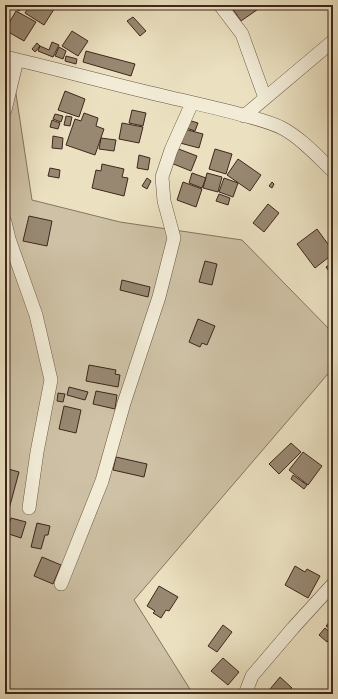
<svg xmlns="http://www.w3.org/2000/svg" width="338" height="699" viewBox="0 0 338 699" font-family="'IM FELL English',serif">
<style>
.green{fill:#cec1a5;stroke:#867460}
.building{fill:#988872;stroke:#3e271c}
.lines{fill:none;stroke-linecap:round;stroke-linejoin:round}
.minor-casing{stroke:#695645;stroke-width:14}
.minor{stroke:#f2ecd7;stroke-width:13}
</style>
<rect width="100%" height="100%" fill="#ebe1c1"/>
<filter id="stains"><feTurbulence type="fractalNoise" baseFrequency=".005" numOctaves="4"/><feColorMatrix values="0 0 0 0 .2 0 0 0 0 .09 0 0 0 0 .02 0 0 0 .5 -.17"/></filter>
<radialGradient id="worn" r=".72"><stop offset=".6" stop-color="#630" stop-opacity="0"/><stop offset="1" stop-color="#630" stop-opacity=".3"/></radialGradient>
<path class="green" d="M5,72L13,74L32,200L120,222L242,240L333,333V368L134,600L193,694H5Z"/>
<path class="building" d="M11,5H22L23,6L19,11Z
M30,5H55L56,6L44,25L25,13Z
M75,5H84L79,9Z
M230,5H264L241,21Z
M16,11L36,22L24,41L5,30Z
M133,17L146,31L140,36L127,21Z
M72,31L88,41L78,56L62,46Z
M52,42L59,45L53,57L38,51L40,46L49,50Z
M37,43L40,46L35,52L32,49Z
M59,47L66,51L63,59L55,56Z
M86,51L135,64L131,76L83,62Z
M66,56L77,59L76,64L65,61Z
M65,91L85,99L79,117L58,110Z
M132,110L146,113L143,126L129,123Z
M84,113L98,118L96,126L104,129L95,155L66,145L75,119L81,121Z
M55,114L63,116L61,122L53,119Z
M66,116L72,117L70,126L64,125Z
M52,120L60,123L58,129L50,127Z
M188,120L198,123L195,131L186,128Z
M122,123L143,127L139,143L119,139Z
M184,129L203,134L199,148L180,143Z
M53,136L63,138L62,149L52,148Z
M101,138L116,140L114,151L99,149Z
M176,148L197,156L191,171L171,163Z
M215,149L232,154L226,174L209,169Z
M139,155L150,158L148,170L137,168Z
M238,159L261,175L250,191L227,175Z
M102,164L124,169L122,177L128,178L124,196L92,188L96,170L101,171Z
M50,168L60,170L59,178L48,176Z
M192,173L206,178L202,188L189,183Z
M207,173L222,177L218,192L203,188Z
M147,178L151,181L147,189L142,186Z
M224,178L238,183L233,197L219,192Z
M183,182L202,189L196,207L177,200Z
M272,182L274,184L272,188L269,186Z
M219,194L230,198L228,205L216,201Z
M268,204L279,213L264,232L253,223Z
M29,216L52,221L47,246L23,241Z
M317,229L333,251V254L315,268L297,244Z
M205,261L217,264L212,285L199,282Z
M333,263V277L326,267Z
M122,280L150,287L148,297L120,290Z
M198,319L215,326L207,345L202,343L200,347L189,342Z
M89,365L116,370L115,374L120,375L118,387L86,381Z
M69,387L88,392L85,400L67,395Z
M96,391L117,395L115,409L93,404Z
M58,393L65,394L63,402L57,401Z
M64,406L81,410L76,433L59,429Z
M291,443L301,452L279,474L269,464Z
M303,452L322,466L308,485L289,470Z
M116,457L147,464L144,477L113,470Z
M5,468L19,472L9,509L5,508Z
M293,475L307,485L304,489L291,479Z
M11,518L26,522L21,538L6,533Z
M37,523L50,526L48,535H45L41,549L31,547Z
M42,557L61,565L53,584L34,576Z
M295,566L305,572L307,569L320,576L308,598L285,585Z
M159,586L178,597L169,611L166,610L161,618L153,613L155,611L147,606Z
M332,619L333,620V631L326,626Z
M223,625L232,632L217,652L208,646Z
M325,628L333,635L327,642L319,635Z
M223,658L239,672L228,685L211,671Z
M280,677L292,688L287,694H266Z
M294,689L303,694H291Z"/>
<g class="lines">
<g class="minor-casing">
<path id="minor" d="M220,5L242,34L265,98
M5,57C58,69 111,84 164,96C193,103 222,109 250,117C261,120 272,123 282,128C301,138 317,156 333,171
M5,110L17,60
M244,116L333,41
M5,222L9,239L36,315L51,380L37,452L29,508
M61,584L102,481L124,403L159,297L174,238L164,201L162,177L171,150L192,103
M245,694L252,676L293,628L333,584"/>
</g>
<use href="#minor" class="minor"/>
</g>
<rect width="338" height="699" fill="none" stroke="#ebe1c1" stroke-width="20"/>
<rect x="6" y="6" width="326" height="687" fill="none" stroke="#3e271c" stroke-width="2"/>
<rect x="10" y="10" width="318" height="679" fill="none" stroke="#3e271c"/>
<rect width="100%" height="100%" filter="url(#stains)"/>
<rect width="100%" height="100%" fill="url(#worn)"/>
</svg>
